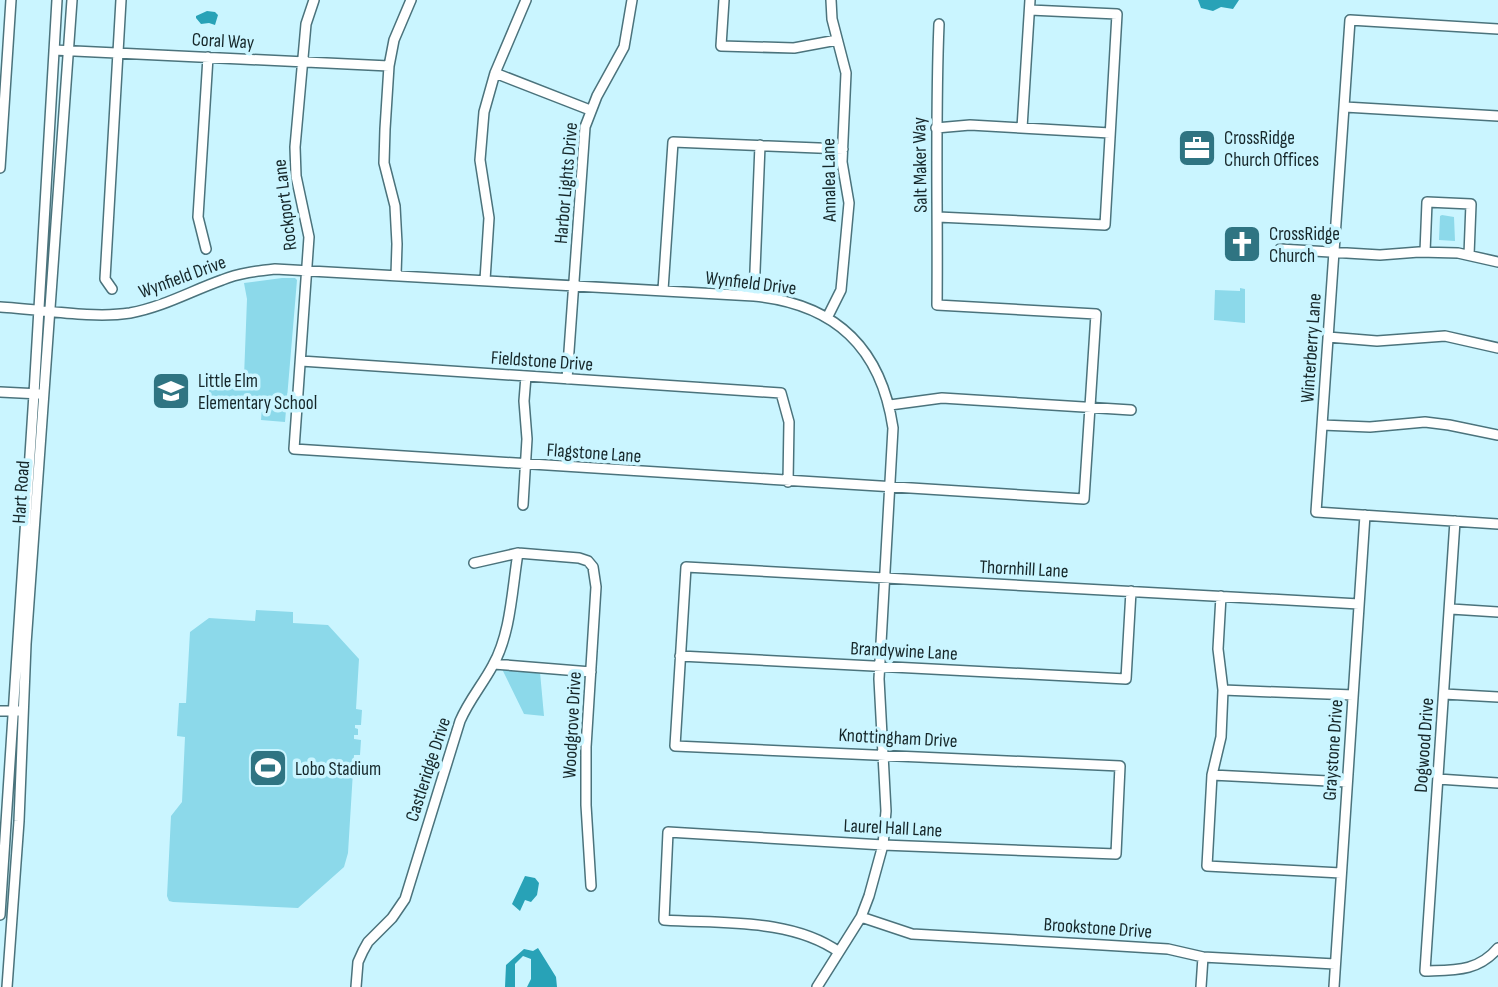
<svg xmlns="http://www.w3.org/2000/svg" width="1498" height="987" viewBox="0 0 1498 987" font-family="'Sofia Sans Condensed',sans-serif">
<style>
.green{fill:#8cd9ea}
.water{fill:#28a2b7}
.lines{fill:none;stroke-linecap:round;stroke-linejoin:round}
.minor-casing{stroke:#4b737c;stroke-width:12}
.minor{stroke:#fff;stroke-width:9}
.labels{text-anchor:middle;stroke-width:7;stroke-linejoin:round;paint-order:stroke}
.street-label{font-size:19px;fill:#16272a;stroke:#caf5ff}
.poi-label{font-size:19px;fill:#16272a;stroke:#caf5ff;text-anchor:start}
</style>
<rect width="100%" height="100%" fill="#caf5ff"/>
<path class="green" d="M1442,215L1454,217L1455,241L1439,240L1440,216Z
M282,278H295L297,280L285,422L261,420L262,407L230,404L208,406L210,375L244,377L247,299L244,283Z
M1240,288L1245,289V323L1214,320L1215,290L1240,291Z
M256,610L293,612V623L328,625L359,659L356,709L362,710L361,725H355V728L358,729V735H354V739L361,740L360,755H354L348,853L344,867L298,908L173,902L169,901L167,896L171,816L182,802L185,737L177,736L179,703H186L190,632L209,618L255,621Z
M502,669L540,672L544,716L524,714Z"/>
<path class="water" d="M1198,0H1239L1233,9L1221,7L1213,11L1201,8Z
M207,11L215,12L218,15L215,25L209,23L201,24L196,18V16Z
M525,876L535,878L539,883L537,895L531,902L525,900L520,911L512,904Z
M538,948L556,977L557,987H527L531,979V959L523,956L515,964V987H505L506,965L524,949L533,951Z"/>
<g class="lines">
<g class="minor-casing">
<path id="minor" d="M314,0L306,24L295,147L296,176L309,237L294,449L1084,499L1096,314L937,305C938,212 935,118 939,24
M724,0L721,46L794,48L837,40
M1498,29L1350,20L1316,512L1498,524
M54,50L389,66
M495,73L590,110
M1345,107L1498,116
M936,128L970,125L1110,133
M1022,128L1030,0
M0,168L11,0
M938,217L1105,225L1117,14L1030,10
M206,249L198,217L208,57
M1280,249L1380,255L1419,252L1458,253L1498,262
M1425,252L1427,202L1471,204L1469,255
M396,275L397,244L395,206L384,163L385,129L389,66L394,40L411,0
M485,280L489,218L480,160L484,112L495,73L526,0
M112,289L105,279L121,0
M663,290L673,142L843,149
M754,296L760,145
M0,307C39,309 92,319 130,313C163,307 191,291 222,280C239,273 257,271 275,269L754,296C835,304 881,347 893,428L879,679L886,811L883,845L869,896L861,917L817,987
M828,316L841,290L849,203L842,162L846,73L832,19L831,0
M1328,337L1377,341L1445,336L1498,348
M301,361L781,393L789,422L788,482
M567,379L585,127L597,96L624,47L632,0
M0,392L40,394
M890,405L942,398L1131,410
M1322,425L1370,427L1425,422L1449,425L1498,435
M523,505L527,439L524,401L526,376
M1455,521L1425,971C1454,970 1478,972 1498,948
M474,563L518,553L579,558L588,561L593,567L596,587L586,747V805L591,886
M1221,596L1218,649L1223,690L1221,737L1212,775L1207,866L1341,873
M1451,609L1498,612
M680,656L1126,679L1131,591
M494,664L591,672
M1223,690L1353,695
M1444,694L1498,697
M0,711H19
M1212,775L1347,782
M1438,779L1498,783
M0,915L34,394L57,0
M861,917L912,934L1103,945L1168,949L1203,957L1335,964
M839,952C791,918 722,924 664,920L668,832L883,845L1116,854L1120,766L675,746L686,567L1359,604
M7,987L19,821L26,644L72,0
M356,987L358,962L363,951L368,942L392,918L405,899L460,721C469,700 483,684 493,665C511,633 512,589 518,553
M1201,987L1203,957
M1334,987L1365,515"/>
</g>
<use href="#minor" class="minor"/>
</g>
<defs>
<g id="office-square" transform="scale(2.0125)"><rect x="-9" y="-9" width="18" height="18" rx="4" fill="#2f7482" stroke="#caf5ff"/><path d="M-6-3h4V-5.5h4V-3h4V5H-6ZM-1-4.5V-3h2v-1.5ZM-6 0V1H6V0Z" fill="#fff"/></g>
<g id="church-square" transform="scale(2.0125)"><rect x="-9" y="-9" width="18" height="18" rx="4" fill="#2f7482" stroke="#caf5ff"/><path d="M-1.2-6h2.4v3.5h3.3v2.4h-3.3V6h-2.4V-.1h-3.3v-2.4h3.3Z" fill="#fff"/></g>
<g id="school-square" transform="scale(2.0125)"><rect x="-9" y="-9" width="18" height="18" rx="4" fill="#2f7482" stroke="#caf5ff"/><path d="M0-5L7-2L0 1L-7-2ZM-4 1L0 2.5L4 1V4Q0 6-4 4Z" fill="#fff"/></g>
<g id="stadium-square" transform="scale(2.0125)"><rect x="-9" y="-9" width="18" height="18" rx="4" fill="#2f7482" stroke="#caf5ff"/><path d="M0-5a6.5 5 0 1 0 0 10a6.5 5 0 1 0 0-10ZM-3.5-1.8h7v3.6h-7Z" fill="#fff"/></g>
</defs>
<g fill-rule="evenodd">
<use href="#office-square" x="1197" y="148"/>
<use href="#church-square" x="1242" y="244"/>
<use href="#school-square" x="171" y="391"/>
<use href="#stadium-square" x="268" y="768"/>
</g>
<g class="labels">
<g class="street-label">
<text transform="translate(223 40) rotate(3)" y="7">Coral Way</text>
<text transform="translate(919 165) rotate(-91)" y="7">Salt Maker Way</text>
<text transform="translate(828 180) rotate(-91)" y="7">Annalea Lane</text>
<text transform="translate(565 183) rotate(-85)" y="7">Harbor Lights Drive</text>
<text transform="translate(284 205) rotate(-97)" y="7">Rockport Lane</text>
<text transform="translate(182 276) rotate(-20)" y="7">Wynfield Drive</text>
<text transform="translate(751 282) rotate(7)" y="7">Wynfield Drive</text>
<text transform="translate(1310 348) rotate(-86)" y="7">Winterberry Lane</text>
<text transform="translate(542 360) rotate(4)" y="7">Fieldstone Drive</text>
<text transform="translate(594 452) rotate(4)" y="7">Flagstone Lane</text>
<text transform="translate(20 492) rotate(-86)" y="7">Hart Road</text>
<text transform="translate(1024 568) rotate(3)" y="7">Thornhill Lane</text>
<text transform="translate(904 650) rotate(3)" y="7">Brandywine Lane</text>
<text transform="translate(571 725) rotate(-87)" y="7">Woodgrove Drive</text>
<text transform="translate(898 737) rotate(3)" y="7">Knottingham Drive</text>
<text transform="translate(1423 745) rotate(-86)" y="7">Dogwood Drive</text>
<text transform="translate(1332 750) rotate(-86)" y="7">Graystone Drive</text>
<text transform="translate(427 769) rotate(-72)" y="7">Castleridge Drive</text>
<text transform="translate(893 827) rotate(3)" y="7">Laurel Hall Lane</text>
<text transform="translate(1098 927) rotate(4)" y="7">Brookstone Drive</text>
</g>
<g class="poi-label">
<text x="1224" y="144">CrossRidge<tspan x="1224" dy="22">Church Offices</tspan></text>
<text x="1269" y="240">CrossRidge<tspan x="1269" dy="22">Church</tspan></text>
<text x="198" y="387">Little Elm<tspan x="198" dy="22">Elementary School</tspan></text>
<text x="295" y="775">Lobo Stadium</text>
</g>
</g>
</svg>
